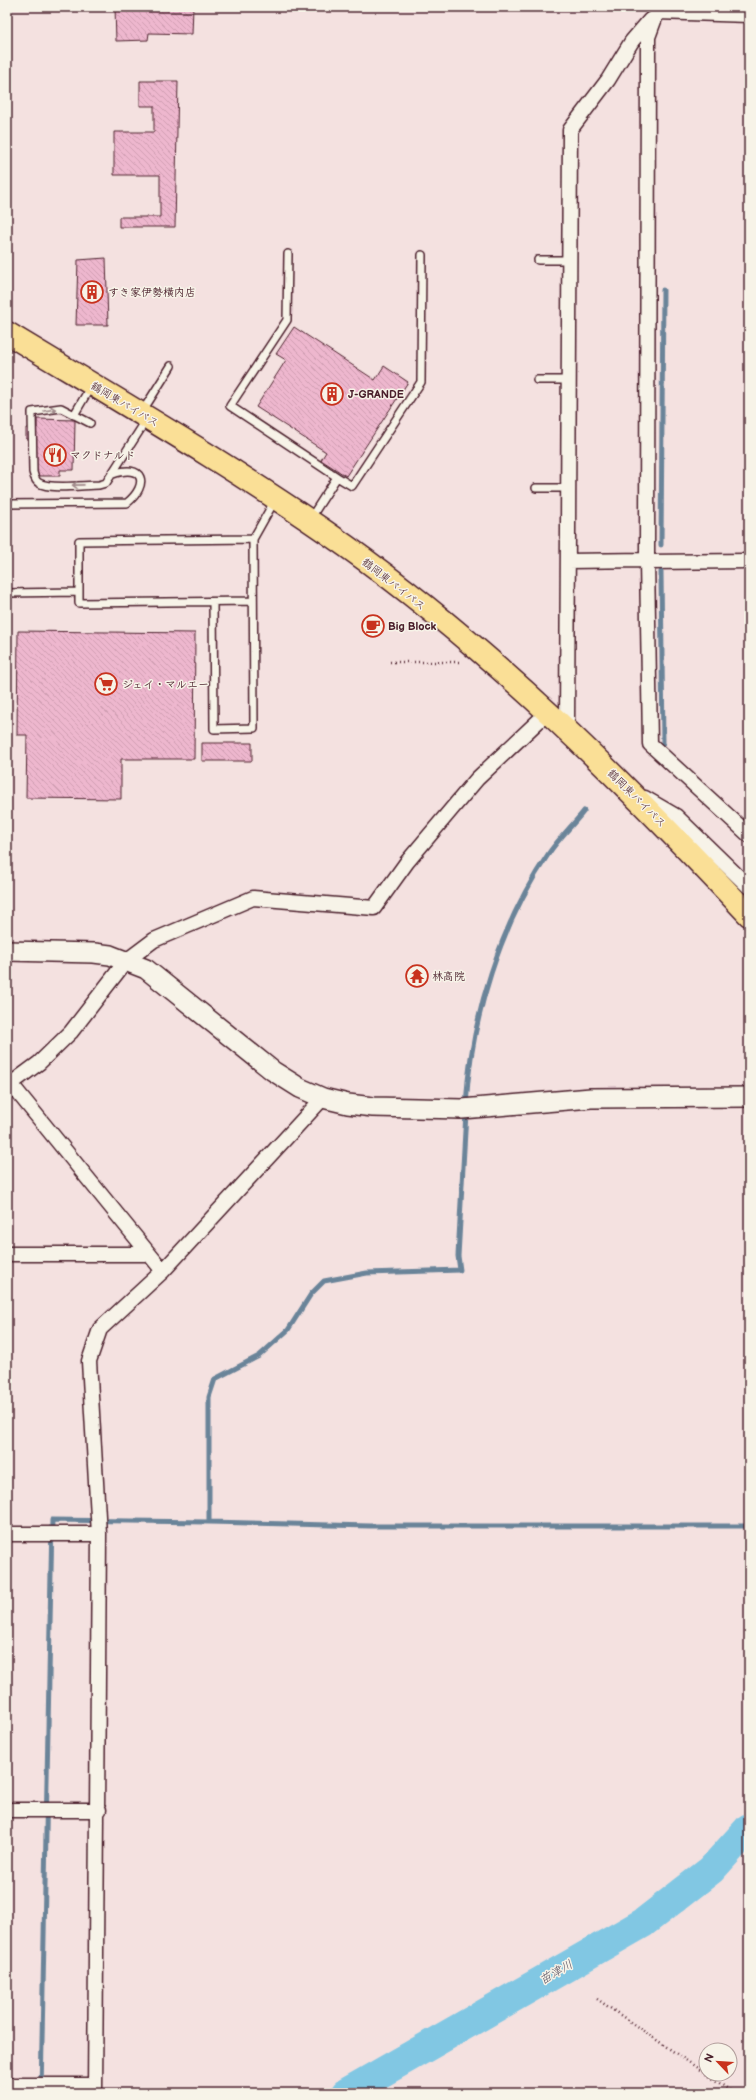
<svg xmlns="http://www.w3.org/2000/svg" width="756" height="2100" viewBox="0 0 756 2100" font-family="'Balsamiq Sans','Klee One',sans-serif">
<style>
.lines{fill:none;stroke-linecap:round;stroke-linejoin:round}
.stream{stroke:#6b8499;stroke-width:5}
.river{stroke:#81c7e3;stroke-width:30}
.building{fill:url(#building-back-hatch);stroke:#4a1f2b}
.lane-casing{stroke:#4a1f2b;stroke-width:10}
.street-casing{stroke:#4a1f2b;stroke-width:17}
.secondary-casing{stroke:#4a1f2b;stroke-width:22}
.highway-casing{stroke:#4a1f2b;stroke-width:25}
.path{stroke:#4a1f2b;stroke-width:2.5;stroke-dasharray:1 3;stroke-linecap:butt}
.lane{stroke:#f7f3e8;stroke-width:7}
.street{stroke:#f7f3e8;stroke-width:14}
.secondary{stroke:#f7f3e8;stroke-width:19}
.highway{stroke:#fadf96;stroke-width:22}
.oneway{stroke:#a0898a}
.labels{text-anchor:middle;stroke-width:3;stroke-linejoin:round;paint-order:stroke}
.poi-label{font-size:11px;font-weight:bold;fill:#4a1f2b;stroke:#f7f3e8;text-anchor:start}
.street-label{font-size:11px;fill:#4a1f2b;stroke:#f7f3e8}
.water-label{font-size:12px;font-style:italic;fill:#5a5162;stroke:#f7f3e8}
</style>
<defs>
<pattern id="building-back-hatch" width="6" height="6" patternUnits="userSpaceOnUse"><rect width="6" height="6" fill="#eeb7ce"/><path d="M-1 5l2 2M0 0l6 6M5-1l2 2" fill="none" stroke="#ce9db1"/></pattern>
</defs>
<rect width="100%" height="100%" fill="#f4e1e0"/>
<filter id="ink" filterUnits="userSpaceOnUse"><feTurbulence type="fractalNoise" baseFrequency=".025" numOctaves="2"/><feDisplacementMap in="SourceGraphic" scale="8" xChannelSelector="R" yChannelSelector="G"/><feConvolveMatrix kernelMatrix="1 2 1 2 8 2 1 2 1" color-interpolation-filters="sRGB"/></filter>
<g filter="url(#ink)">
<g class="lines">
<path class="stream" d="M661,545L663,290
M661,572L663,743
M466,1105C471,1018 500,925 549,853C559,838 573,825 584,811
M209,1522V1397L215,1379L259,1356L288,1330L311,1294L324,1281L367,1273L460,1270L458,1256L466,1113
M41,2093L52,1520L209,1522L370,1526H749"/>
<path class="river" d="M346,2093L643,1923L711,1870L749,1828"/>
</g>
<path class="building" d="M115,7H193L192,34L149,33L148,40L116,41Z
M140,81H178L175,227H119V217H160V175H114V132H154V106H140Z
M106,258L108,325H76L78,260Z
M294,327L375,380L384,366L408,382L346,476L321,460L326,452L256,407L286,360L276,354Z
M37,419L75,420L74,470H60V476H35L36,439H26V428H37Z
M18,631L195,633L194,759H121V799L26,798L27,735H17Z
M202,743H252V761H202Z"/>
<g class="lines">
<g class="lane-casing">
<path id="lane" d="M288,254L287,320L230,406L337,477
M538,260H570
M537,380H569
M142,412L171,366
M74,415L91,386
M90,423L61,408L32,412L33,472C34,476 35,481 39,483C50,490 84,485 99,485L106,483L147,419
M536,488H568
M7,504L127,503C150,484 143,463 113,474
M310,519L337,477L352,486L421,382L422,255
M253,539L79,541V603L253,601
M7,593L79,592
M213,602L214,729L254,728L253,539L275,500"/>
</g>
<g class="street-casing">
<path id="street" d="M659,7L648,37L647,560L650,744L749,835
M657,12L749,15
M568,561L647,560
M648,562L749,561
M567,729L570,130L608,80L632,41L650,20
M645,798L676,816L749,887
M7,1079L163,1271
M12,1083L39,1063L71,1032L126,961L154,940L253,898L374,908L407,862L477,779L548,712
M7,1254H149
M7,1534H99
M7,1810H99
M7,2085H95
M95,2093L99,1534L89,1361L100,1329L163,1271L323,1098"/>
</g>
<g class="secondary-casing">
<path id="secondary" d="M7,951L94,953L110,955L146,969L273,1071L300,1088L323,1098L348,1104L373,1107L462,1109L591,1098L749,1097"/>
</g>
<g class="highway-casing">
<path id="highway" d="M7,333C121,402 237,469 346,546C495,652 624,782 749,915"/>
</g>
<path class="path" d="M390,662H460
M597,1999L706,2074
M706,2074L734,2093"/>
<use href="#lane" class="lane"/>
<use href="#street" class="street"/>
<use href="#secondary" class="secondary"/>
<use href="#highway" class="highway"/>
</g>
<defs><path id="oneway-shaft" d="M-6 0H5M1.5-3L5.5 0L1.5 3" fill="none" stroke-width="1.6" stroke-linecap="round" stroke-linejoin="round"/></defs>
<g class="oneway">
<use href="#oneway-shaft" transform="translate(50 410) rotate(-8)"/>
<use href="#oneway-shaft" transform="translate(78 485) rotate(179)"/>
</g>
</g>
<defs>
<g id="building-ring" transform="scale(1.15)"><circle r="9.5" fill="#f7f3e8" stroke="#c8321e" stroke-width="1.5"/><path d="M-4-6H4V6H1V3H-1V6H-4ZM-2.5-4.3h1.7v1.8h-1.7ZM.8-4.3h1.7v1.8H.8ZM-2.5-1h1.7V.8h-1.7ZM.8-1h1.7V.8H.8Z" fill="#c8321e"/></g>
<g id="restaurant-ring" transform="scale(1.15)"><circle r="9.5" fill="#f7f3e8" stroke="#c8321e" stroke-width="1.5"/><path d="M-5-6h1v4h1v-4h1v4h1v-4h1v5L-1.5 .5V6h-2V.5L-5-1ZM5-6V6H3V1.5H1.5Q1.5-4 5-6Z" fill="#c8321e"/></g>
<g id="cafe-ring" transform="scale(1.15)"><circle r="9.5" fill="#f7f3e8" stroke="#c8321e" stroke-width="1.5"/><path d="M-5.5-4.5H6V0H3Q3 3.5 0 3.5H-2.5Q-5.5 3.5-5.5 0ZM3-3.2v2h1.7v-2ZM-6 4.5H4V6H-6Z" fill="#c8321e"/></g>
<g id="supermarket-ring" transform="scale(1.15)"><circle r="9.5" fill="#f7f3e8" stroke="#c8321e" stroke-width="1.5"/><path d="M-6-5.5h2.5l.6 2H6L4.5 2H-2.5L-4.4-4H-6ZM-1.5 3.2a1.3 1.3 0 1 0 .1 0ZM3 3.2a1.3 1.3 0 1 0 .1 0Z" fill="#c8321e"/></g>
<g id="temple-ring" transform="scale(1.15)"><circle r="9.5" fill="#f7f3e8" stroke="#c8321e" stroke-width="1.5"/><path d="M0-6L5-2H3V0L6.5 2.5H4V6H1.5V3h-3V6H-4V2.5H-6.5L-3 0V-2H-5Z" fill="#c8321e"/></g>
</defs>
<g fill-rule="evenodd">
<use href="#building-ring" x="92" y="292"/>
<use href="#building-ring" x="332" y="394"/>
<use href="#restaurant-ring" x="55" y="455"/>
<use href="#cafe-ring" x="373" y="626"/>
<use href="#supermarket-ring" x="106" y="684"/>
<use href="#temple-ring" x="417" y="976"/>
</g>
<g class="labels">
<g class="poi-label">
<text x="108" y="296">すき家伊勢横内店</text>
<text x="348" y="398">J-GRANDE</text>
<text x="70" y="459">マクドナルド</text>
<text x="388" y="630">Big Block</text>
<text x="122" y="688">ジェイ・マルエー</text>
<text x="432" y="980">林高院</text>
</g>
<g class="street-label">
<text transform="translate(125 404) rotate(31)" y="4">鶴岡東バイパス</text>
<text transform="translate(394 584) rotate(38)" y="4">鶴岡東バイパス</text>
<text transform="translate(637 798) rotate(45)" y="4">鶴岡東バイパス</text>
</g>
<g class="water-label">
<text transform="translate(556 1972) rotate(-30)" y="4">苗津川</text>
</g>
</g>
<rect width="756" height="2100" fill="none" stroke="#f7f3e8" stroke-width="24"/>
<rect x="12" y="12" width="732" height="2076" fill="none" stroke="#4a1f2b" stroke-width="1.5" filter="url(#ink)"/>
<g transform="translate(718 2062) rotate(295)"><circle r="19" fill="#f7f3e8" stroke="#b29e9c"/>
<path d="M0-3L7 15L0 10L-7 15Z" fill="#c8321e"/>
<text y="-6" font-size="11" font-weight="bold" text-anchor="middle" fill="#4a1f2b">N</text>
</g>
</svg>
